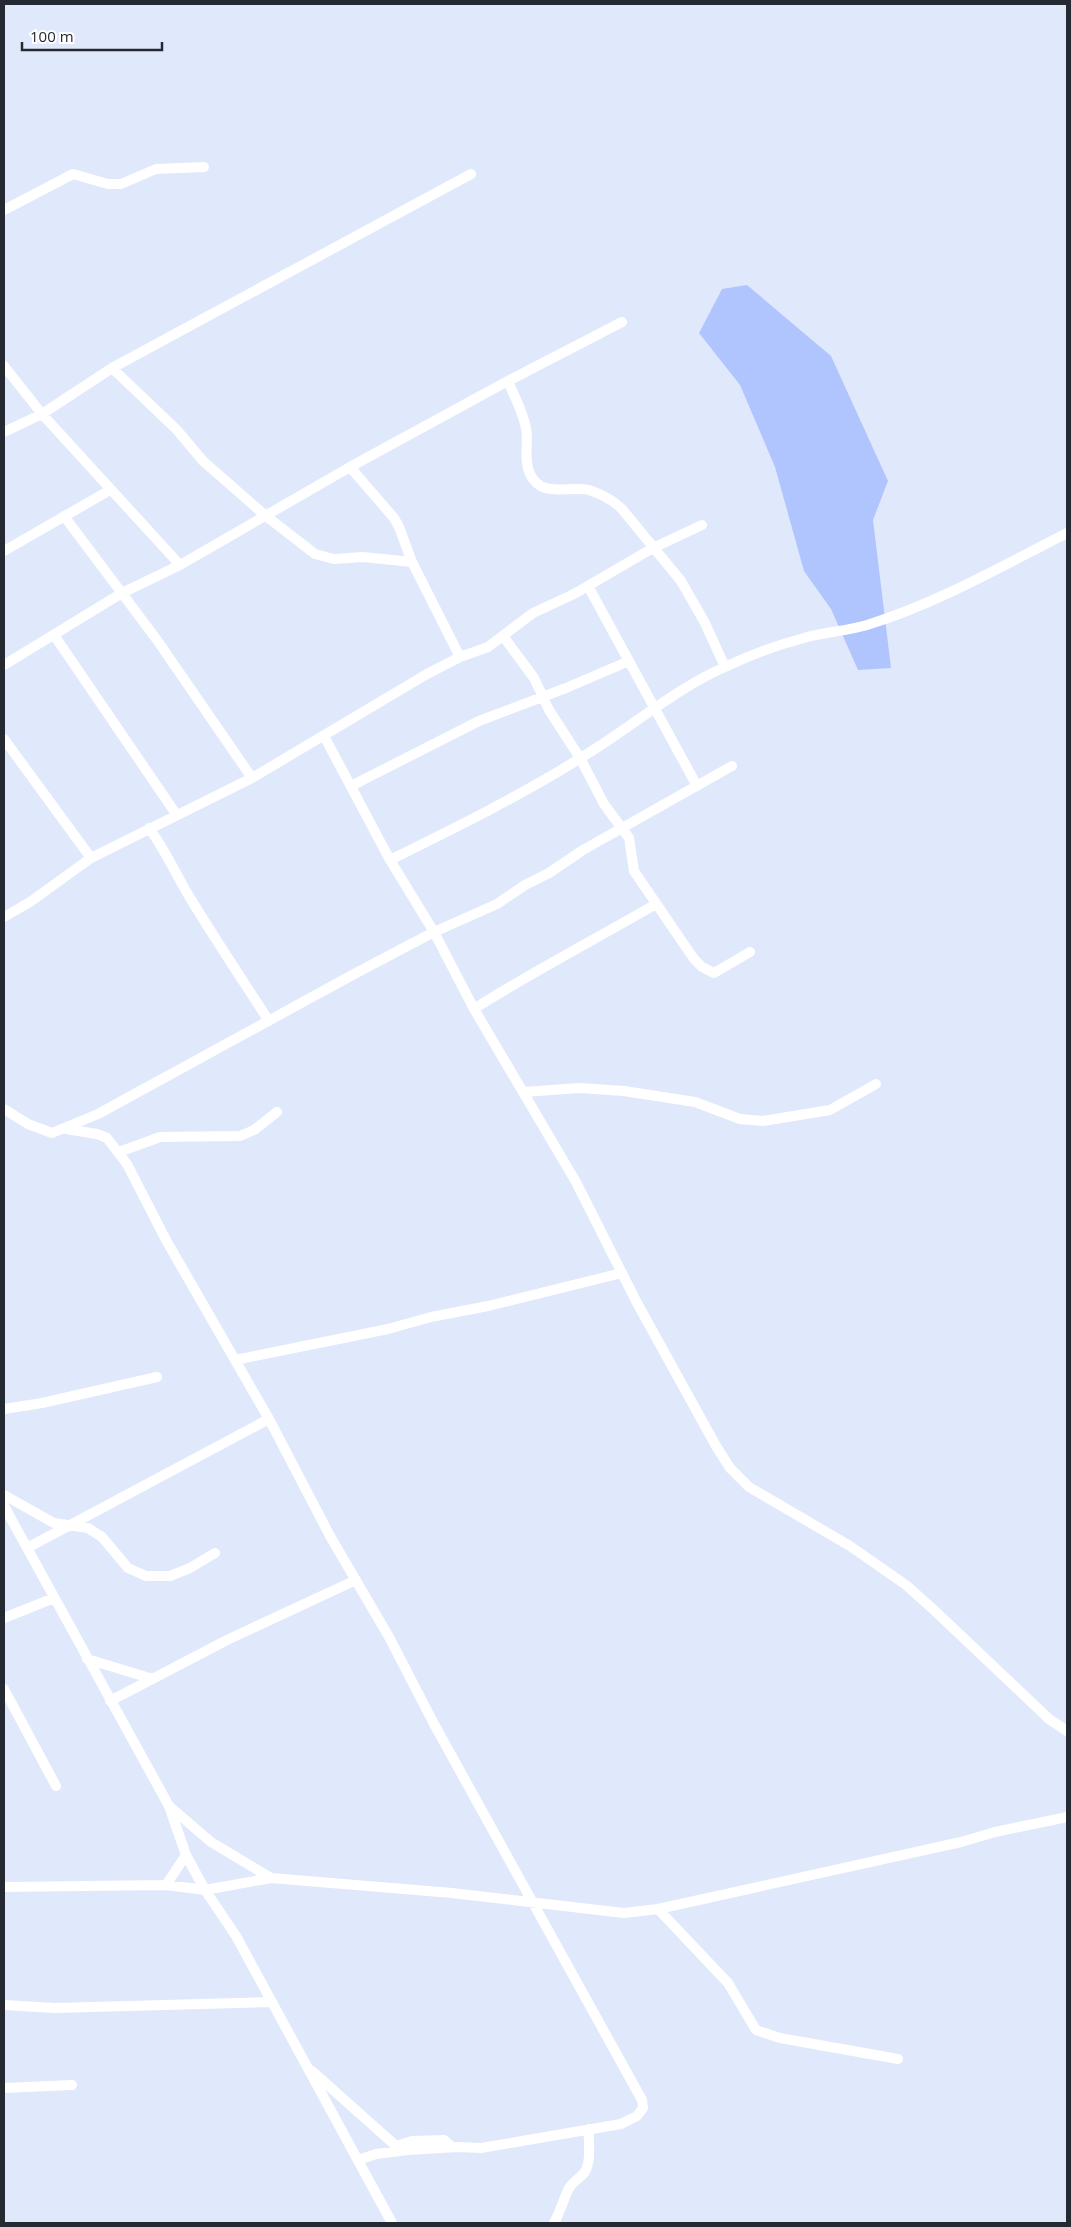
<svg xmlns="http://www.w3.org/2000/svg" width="1071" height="2227" viewBox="0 0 1071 2227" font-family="'Open Sans',sans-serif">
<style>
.green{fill:#b0c5fd}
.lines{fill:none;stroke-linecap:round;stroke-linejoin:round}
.minor{stroke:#fff;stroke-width:10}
</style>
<rect width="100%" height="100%" fill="#e0e8fc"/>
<path class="green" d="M747,285L831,356L888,481L873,520L891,668L858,670L831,609L804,571L775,467L740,385L699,333L722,289Z"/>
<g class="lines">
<path class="minor" d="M4,210L73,174L108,184H121L156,169L204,167
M4,366L42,414L180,565
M112,368L177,430L203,461L266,516L315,554L334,559L363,557L412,562
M508,381C514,396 523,412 526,428C529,442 523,460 530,474C542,499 568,485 589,490C601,494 613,500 622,509L681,581L705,623L725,667
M4,432L42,414L112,368L471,174
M350,467L394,518L399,527L412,562L460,657
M4,551L110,490
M588,586L697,786
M54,635L176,814
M503,636L534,678L549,710L580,758L604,804L629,838L634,871L694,959L702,967L714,973L750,952
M4,665L122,593L180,565L350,467L508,381L622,322
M324,736L390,860L434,932L474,1009L576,1182L636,1301L716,1446L730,1468L749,1487L850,1546L906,1585L935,1611L1049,1719L1067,1731
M4,739L91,858
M252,778L427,674L460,657L488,647L533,613L574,594L653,548L702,525
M351,786L479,721L566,688L629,661
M149,828C166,851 177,877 192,901C217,942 243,981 269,1021
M390,860C457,827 524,794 587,754C634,725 675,689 725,667C750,655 777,645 804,638C824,632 847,631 867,625C938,603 1002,566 1067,533
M4,917L30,902L91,858L252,778L157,640L64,516
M474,1009C533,971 596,939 656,904
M524,1092L579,1088L624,1091L695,1102L740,1119L763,1121L830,1110L876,1084
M4,1109L28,1124L52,1133L98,1114L356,973L434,932L497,904L525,885L549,873L583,850L732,766
M66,1129L97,1134L107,1138L127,1164L166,1240L269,1419L330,1536L389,1637L434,1724L642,2100L643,2108L637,2116L621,2124L481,2148L457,2147L408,2150L376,2154L358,2160
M119,1152L160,1137L240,1136L254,1130L277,1112
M235,1360L388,1329L431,1317L488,1306L622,1273
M4,1409L42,1403L157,1377
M4,1495L54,1523L88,1528L102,1537L128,1568L146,1576H170L190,1568L215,1553
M4,1506L169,1806L186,1855L205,1890L236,1936L392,2223
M27,1548L269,1419
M4,1618L54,1598
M87,1659L153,1679
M4,1689L56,1786
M110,1701L229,1639L356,1580
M169,1806L211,1842L271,1878L452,1893L624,1913L658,1909L961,1842L995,1832L1067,1817
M166,1885L186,1855
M4,1887L166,1885L205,1890L271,1878
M658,1909L728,1983L756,2030L780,2038L898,2059
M4,2005L55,2008L272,2002
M312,2071L396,2146L412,2141L444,2140L452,2147
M4,2088L72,2085
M554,2223C560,2212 563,2201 568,2190C572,2182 579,2179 584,2173C592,2163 588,2141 589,2129"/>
</g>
<rect width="1071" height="2227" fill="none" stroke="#252932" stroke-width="10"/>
<path d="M22 42v8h140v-8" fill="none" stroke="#252932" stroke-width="2.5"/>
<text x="30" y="42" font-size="15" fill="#252932" stroke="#ffffff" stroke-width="4" paint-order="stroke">100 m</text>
</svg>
